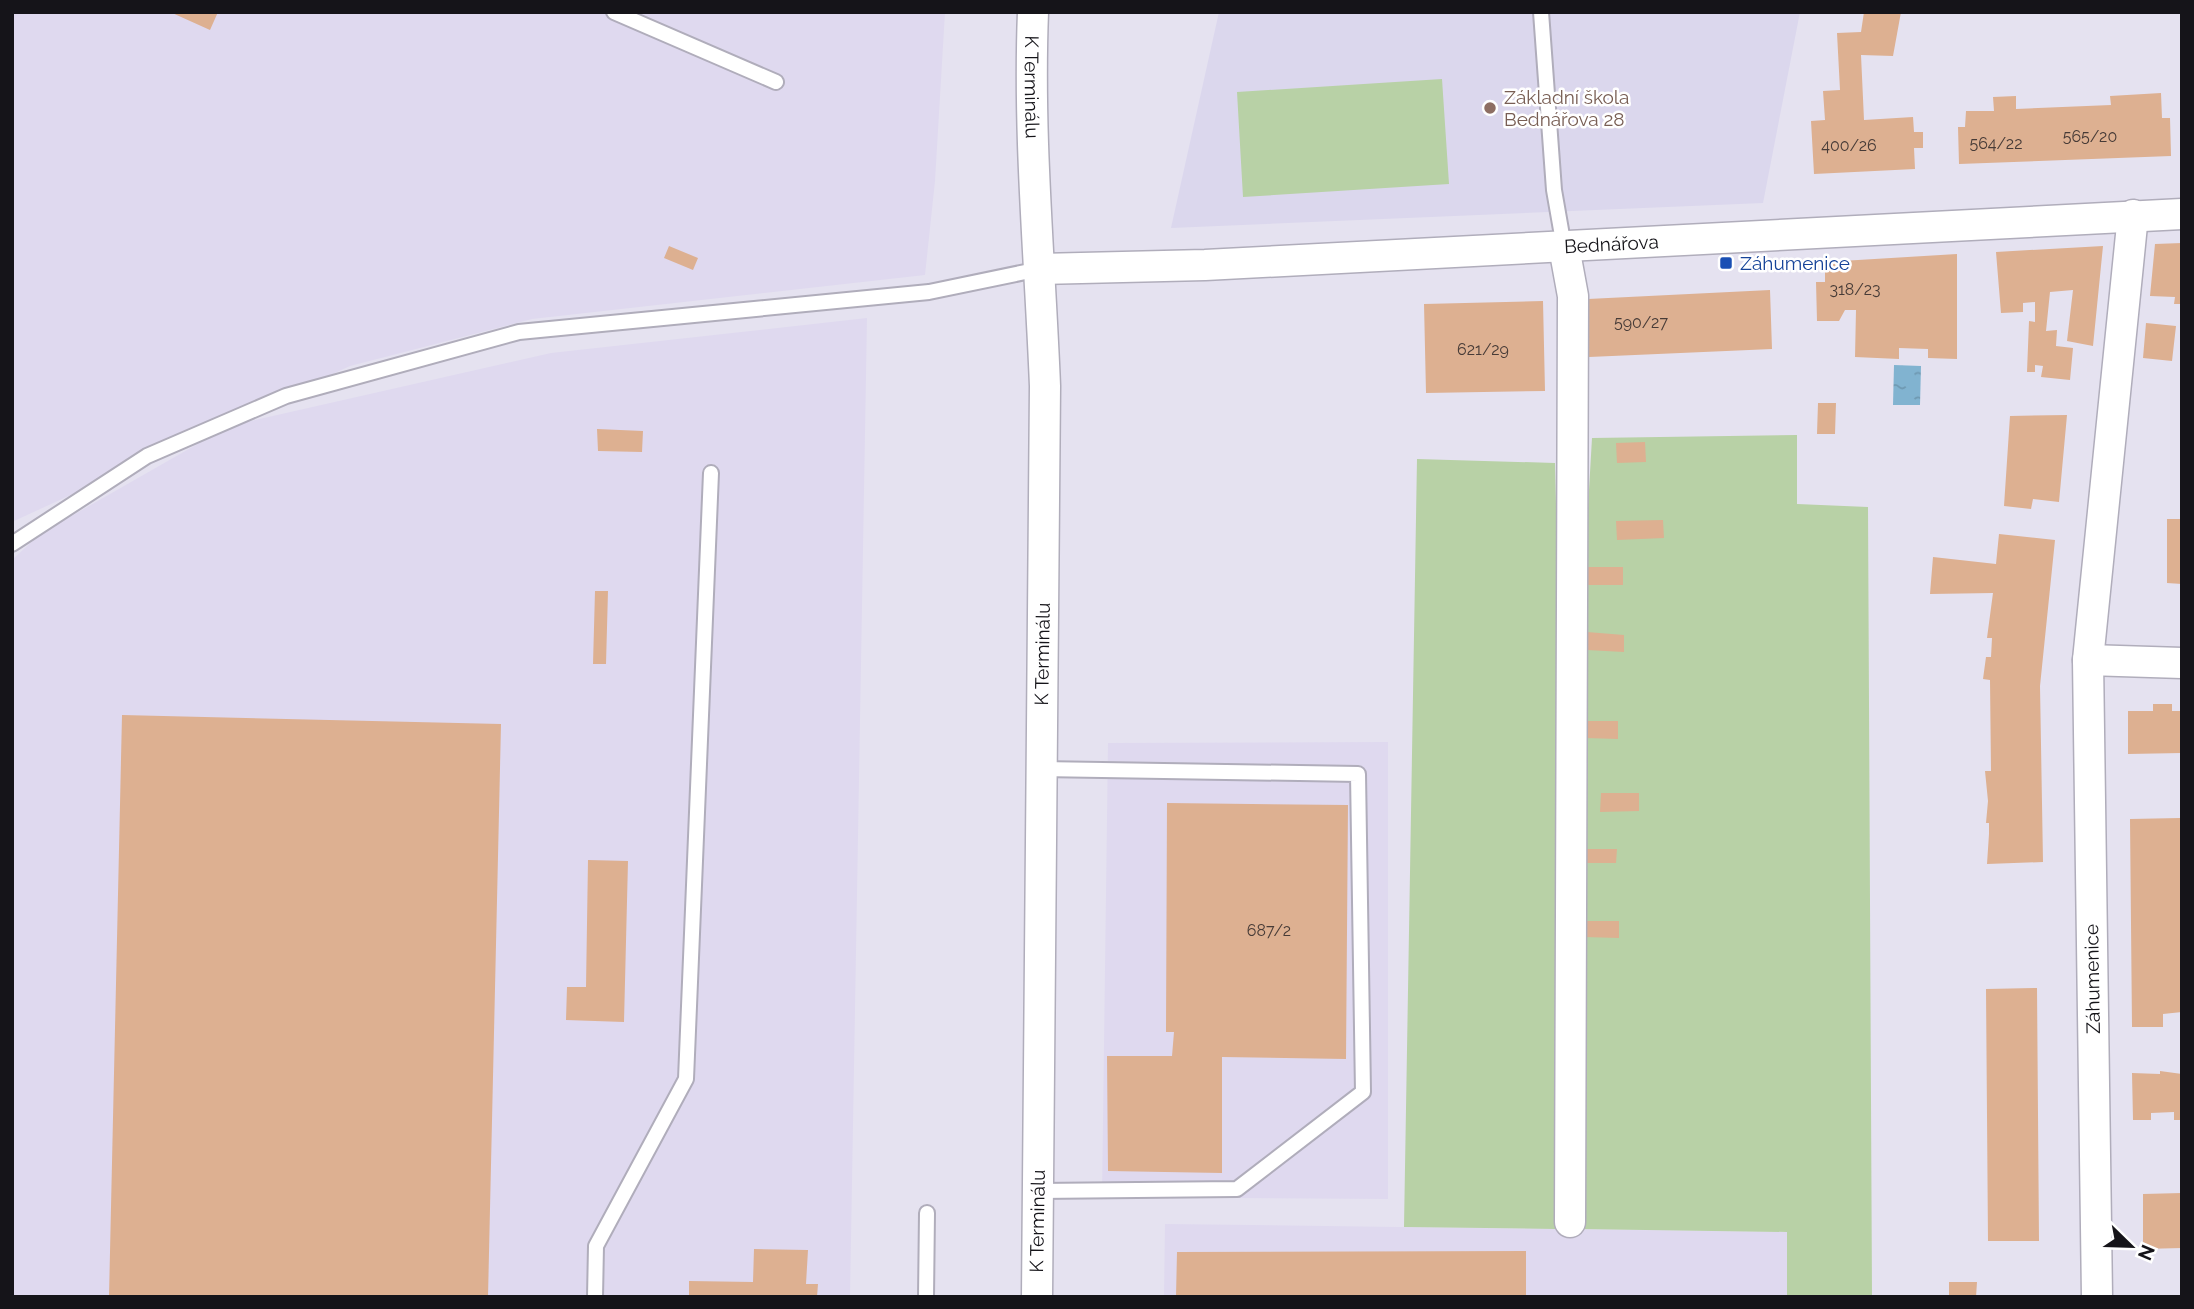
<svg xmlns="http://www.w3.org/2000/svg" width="2194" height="1309" viewBox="0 0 2194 1309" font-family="Raleway,sans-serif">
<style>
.built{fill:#dfd9ef}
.education{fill:#dbd7ed}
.garden{fill:#b8d1a6}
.water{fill:url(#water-ripples)}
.building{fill:#ddb091}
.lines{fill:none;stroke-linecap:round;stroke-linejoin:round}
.lane-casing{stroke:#b0adbb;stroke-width:18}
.street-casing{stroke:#b0adbb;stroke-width:33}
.lane{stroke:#fff;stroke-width:14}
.street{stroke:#fff;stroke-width:30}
.education-dot{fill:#8d6e63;stroke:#fff;stroke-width:2.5}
.transit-dot{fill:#1a4fb4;stroke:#fff;stroke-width:2.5}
.labels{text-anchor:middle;stroke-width:5;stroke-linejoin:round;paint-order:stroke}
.number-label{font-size:16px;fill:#473b37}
.street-label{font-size:19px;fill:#151419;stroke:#fff}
.education-label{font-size:19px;fill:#785e54;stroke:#fff;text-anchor:start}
.transit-label{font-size:19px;fill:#164399;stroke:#fff;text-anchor:start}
</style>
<defs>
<pattern id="water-ripples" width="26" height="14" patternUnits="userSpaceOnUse" patternTransform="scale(1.75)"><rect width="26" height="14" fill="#81b3d0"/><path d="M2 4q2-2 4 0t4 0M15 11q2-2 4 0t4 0" fill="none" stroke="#6f99b2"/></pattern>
</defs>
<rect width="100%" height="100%" fill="#e5e2f0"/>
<path class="built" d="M12,12H945L935,181L925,275L532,319L350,366L12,522Z
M867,318L850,1297H12V560L40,534L229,426L551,353Z
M1388,742V1199L1102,1197L1108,743Z
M1165,1224L1788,1232L1787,1297H1164Z"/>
<path class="education" d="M1219,12H1800L1763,203L1171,228Z"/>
<path class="garden" d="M1442,79L1449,184L1243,197L1237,92Z
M1797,435V504L1868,507L1872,1297H1787V1232L1578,1229L1583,595L1592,438Z
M1417,459L1555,463L1558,584L1555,1229L1404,1227Z"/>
<path class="water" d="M1894,365L1921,366L1920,405H1893Z"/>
<path class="building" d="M170,12H218L210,30Z
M1864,12H1901L1893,56L1861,55L1864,120L1913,117L1914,132H1923V148H1914L1915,169L1814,174L1811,121L1825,120L1823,91L1840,90L1837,33L1861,32Z
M2161,93L2162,118H2170L2171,156L1959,164L1958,127H1965L1966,111H1994L1993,97L2016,96V109L2111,105L2110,96Z
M2182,243V304H2174L2175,297L2150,296L2155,244Z
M669,246L698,258L693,270L664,258Z
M2103,246L2093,346L2067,341L2073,290L2050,292L2046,331L2057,330L2056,346L2073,348L2070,380L2041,377L2043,366L2035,365V372H2027L2029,321L2035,322V302L2023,303V312L2001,313L1996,252Z
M1957,254V359L1928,358V349L1899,348V359L1855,357L1856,310H1845L1839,321H1817L1816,282H1825V262Z
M1770,290L1772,349L1589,357L1588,299Z
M1543,301L1545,391L1426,393L1424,304Z
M2146,323L2176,326L2172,361L2143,358Z
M1818,403H1836L1835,434H1817Z
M2067,415L2059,502L2033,499L2031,509L2004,506L2010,416Z
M597,429L643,431L642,452L598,451Z
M1645,442L1646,462L1617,463L1616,443Z
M2167,519H2182V584L2167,583Z
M1663,520L1664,538L1617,540L1616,521Z
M1999,534L2055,540L2040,686L2043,862L1987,864L1989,834V823H1986L1988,801L1985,771H1991L1990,680L1983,679L1986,657H1991L1992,638H1987L1993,593L1930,594L1933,557L1996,564Z
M1586,567H1623V585H1586Z
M595,591H608L606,664H593Z
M1587,632L1624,635V652L1587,650Z
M2153,704H2172V711H2182V753L2128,754V711H2153Z
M122,715L501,724L488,1297H109Z
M1585,721H1618V739L1585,738Z
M1601,793H1639V811L1600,812Z
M1167,803L1348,805L1346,1059L1222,1057V1173L1108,1171L1107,1056H1172L1174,1032H1166Z
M2180,818L2182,1012L2163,1014V1027H2132L2130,819Z
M1584,849H1617L1616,863H1584Z
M588,860L628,861L624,1022L566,1020L567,987H586Z
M1582,921H1619V938L1584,937Z
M2037,988L2039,1241H1988L1986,989Z
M2160,1071L2182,1074V1120H2174V1112L2151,1113V1120H2133L2132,1073L2160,1074Z
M2182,1193V1248L2143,1249V1194Z
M754,1249L808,1250L806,1284H818L817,1297H689V1281L753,1282Z
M1526,1251V1297H1176L1177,1252Z
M1949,1282H1977L1976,1297H1949Z"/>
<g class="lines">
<g class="lane-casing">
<path id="lane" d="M614,12L776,82
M1541,12L1554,190L1564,247
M12,544L147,456L286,396L519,332L929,292L1040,269
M1038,1191L1237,1189L1363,1092L1358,774L1040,769
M595,1297L596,1246L686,1079L711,473
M926,1297L927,1213"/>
</g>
<g class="street-casing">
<g id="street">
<path id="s1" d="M1033,12C1028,137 1040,261 1045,386L1037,1297"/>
<path d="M1564,247L1573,296L1570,1222"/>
<path id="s2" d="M1040,269L1205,265L2182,214"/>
<path d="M2088,660L2182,663"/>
<path d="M2097,1297L2088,660L2133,215"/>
</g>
</g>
<use href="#lane" class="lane"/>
<use href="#street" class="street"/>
</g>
<circle class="education-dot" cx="1490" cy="108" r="7"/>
<rect class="transit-dot" x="1719" y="256" width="14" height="14" rx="3.5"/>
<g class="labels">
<g class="number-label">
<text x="2090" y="142">565/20</text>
<text x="1996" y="149">564/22</text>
<text x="1849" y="151">400/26</text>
<text x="1855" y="295">318/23</text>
<text x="1641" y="328">590/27</text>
<text x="1483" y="355">621/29</text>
<text x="1269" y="936">687/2</text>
</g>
<g class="street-label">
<text dy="7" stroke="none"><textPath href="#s1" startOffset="75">K Terminálu</textPath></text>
<text dy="7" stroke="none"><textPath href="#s2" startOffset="572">Bednářova</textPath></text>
<text transform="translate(1042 654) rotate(-89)" y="7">K Terminálu</text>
<text transform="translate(2092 979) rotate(-91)" y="7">Záhumenice</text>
<text transform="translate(1037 1221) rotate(-89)" y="7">K Terminálu</text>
</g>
<g class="education-label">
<text x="1504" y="104">Základní škola<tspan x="1504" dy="22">Bednářova 28</tspan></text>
</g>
<g class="transit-label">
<text x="1740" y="270">Záhumenice</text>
</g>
</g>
<rect width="2194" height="1309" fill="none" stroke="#151419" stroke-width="28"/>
<g transform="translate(2131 1246) rotate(113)" stroke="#ffffff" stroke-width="5" paint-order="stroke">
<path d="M0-5L12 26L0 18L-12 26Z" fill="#151419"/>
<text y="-10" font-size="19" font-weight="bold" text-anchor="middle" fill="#151419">N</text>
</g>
</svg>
